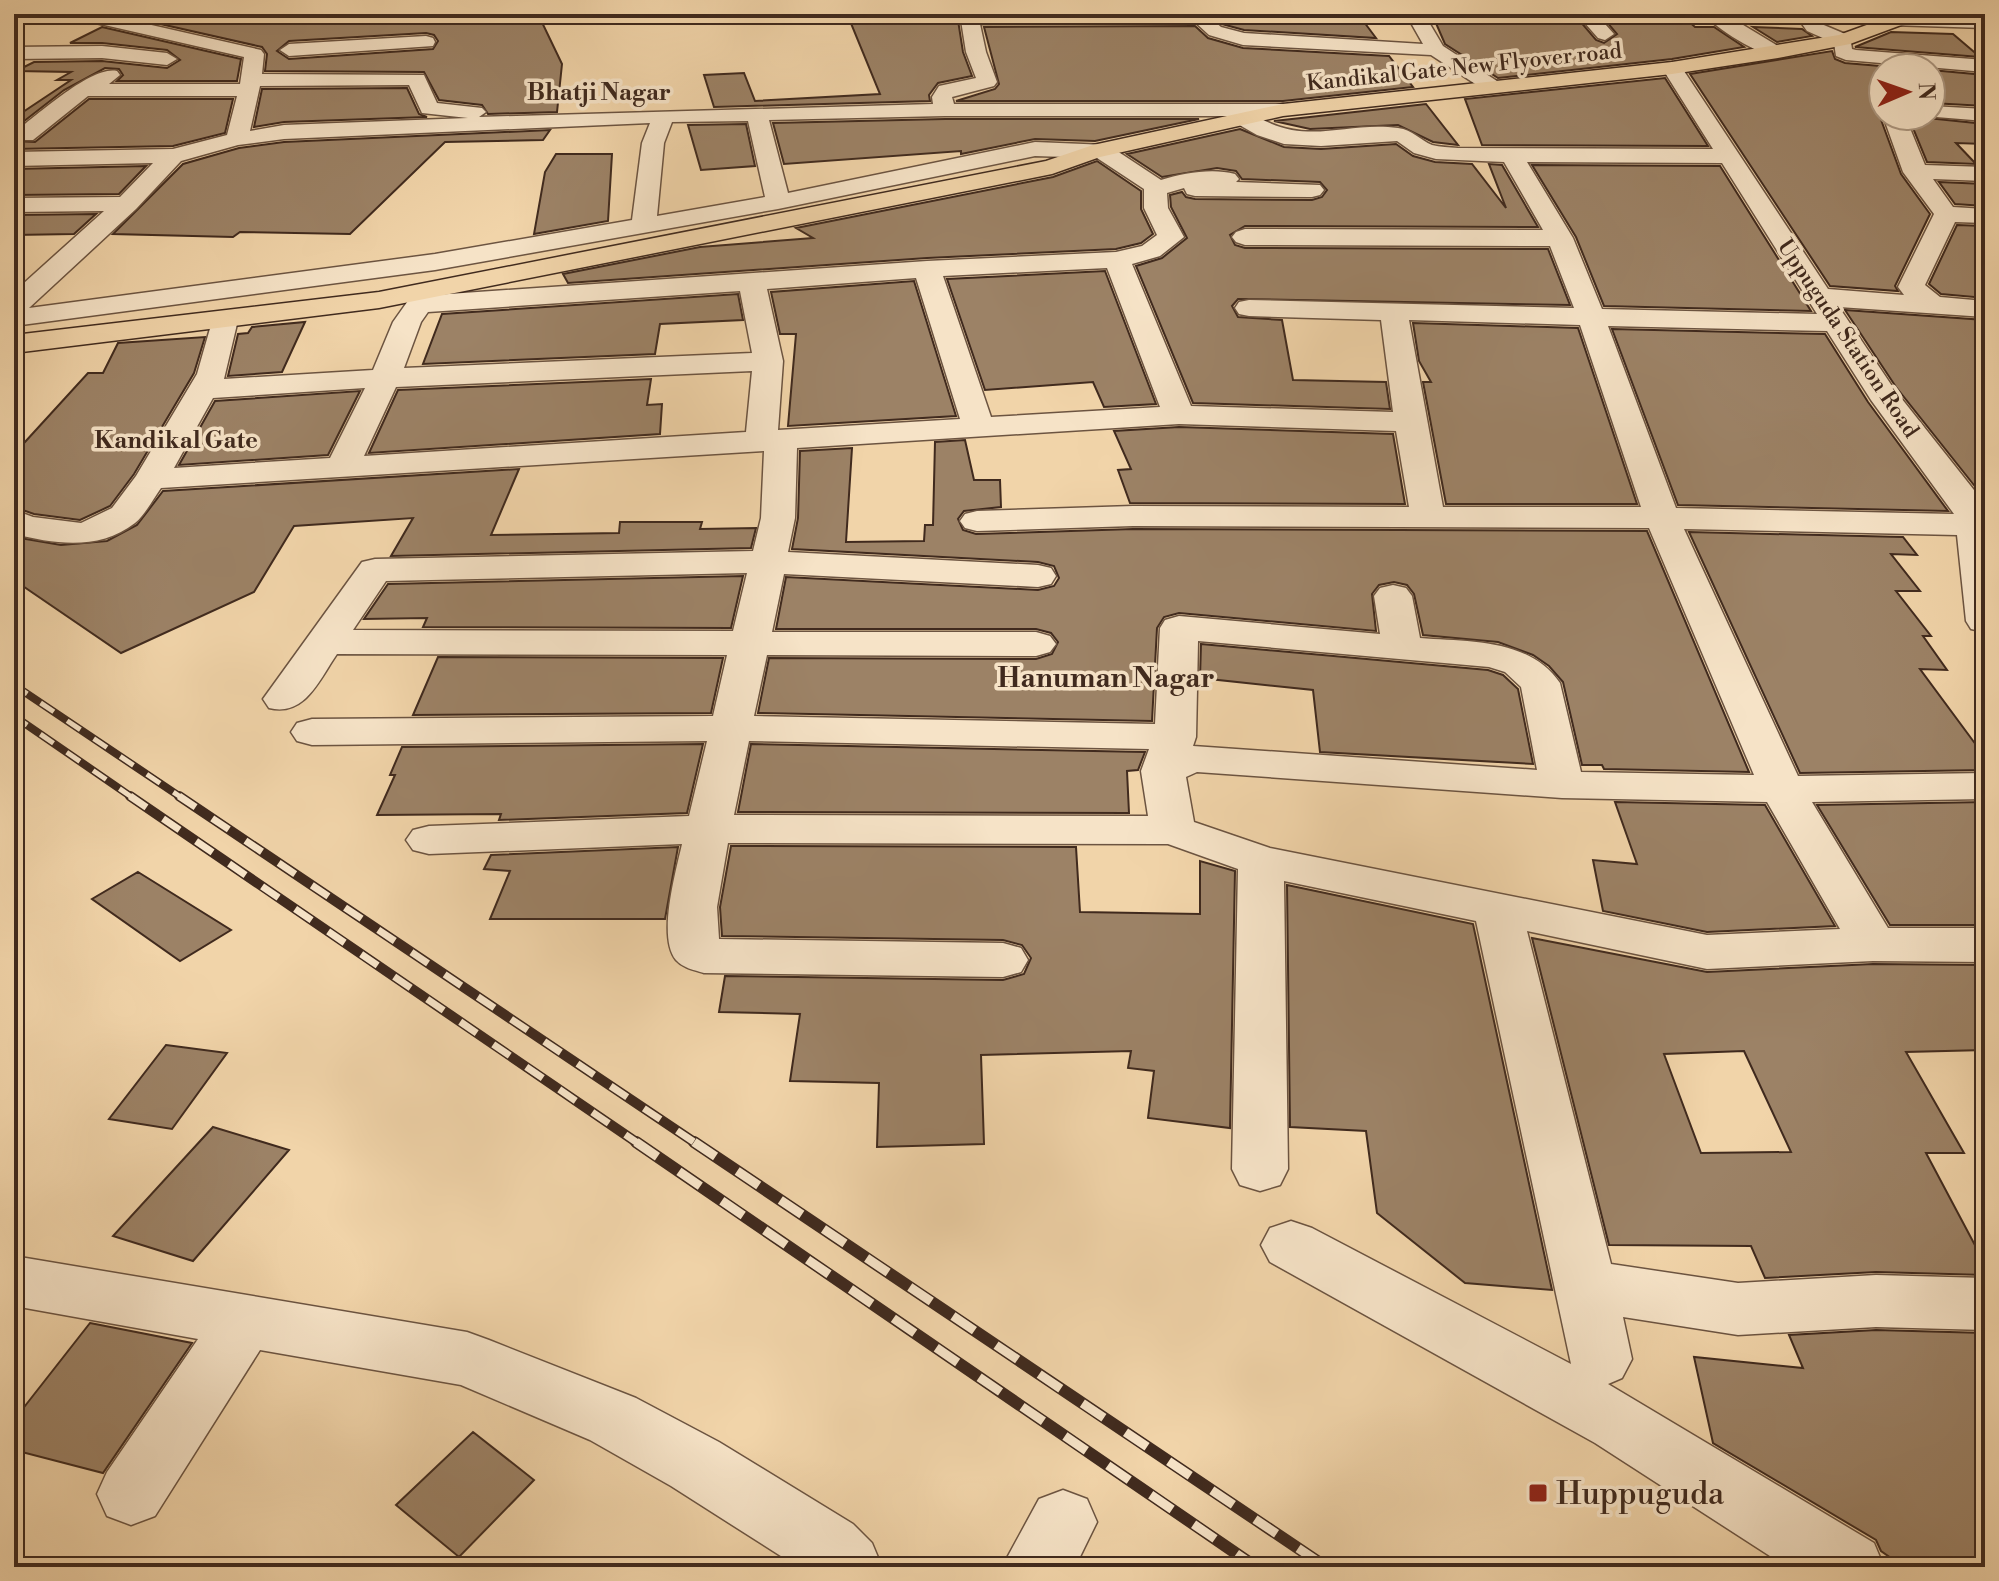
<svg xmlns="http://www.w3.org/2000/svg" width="1999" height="1581" viewBox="0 0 1999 1581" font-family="'Libre Bodoni',serif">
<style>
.building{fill:#9c8266;stroke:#402a1e;stroke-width:2;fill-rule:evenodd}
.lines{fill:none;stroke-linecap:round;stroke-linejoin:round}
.minor-casing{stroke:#6c5441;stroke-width:3}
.major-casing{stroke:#402a1e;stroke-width:3}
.minor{fill:#f6e3c7;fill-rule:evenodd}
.major{fill:#f1d4a9;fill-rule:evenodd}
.rail-far2-casing{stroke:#402a1e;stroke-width:8}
.rail-far1-casing{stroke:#402a1e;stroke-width:10}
.rail-casing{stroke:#402a1e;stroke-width:12}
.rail-far2{stroke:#f6e3c7;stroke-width:5;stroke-dasharray:16;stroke-linecap:butt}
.rail-far1{stroke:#f6e3c7;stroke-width:7;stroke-dasharray:20;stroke-linecap:butt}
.rail{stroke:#f6e3c7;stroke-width:9;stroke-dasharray:26;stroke-linecap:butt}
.poi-dot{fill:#8f2418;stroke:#f6e3c7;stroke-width:3}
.labels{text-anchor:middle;stroke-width:7;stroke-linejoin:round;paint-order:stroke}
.far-street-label{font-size:22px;fill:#402a1e;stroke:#f6e3c7}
.far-neighbourhood-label{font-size:24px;font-weight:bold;fill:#402a1e;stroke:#f6e3c7}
.neighbourhood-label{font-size:28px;font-weight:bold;fill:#402a1e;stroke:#f6e3c7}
.near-poi-label{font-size:32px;fill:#402a1e;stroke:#f6e3c7;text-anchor:start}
</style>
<rect width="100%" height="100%" fill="#f1d4a9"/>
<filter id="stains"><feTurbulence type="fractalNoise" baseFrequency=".0025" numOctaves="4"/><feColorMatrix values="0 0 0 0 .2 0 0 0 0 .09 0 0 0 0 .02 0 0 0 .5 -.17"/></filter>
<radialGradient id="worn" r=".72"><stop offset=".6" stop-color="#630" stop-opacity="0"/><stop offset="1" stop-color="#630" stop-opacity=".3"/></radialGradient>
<path class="building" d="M128,14H273L261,24L380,23L538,14L562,64L557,112L488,114L482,105L439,100L424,72L265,71L267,54L262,47L125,16ZM426,33L434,35L438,41L433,49L289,59L277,51L289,41Z
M937,14H957L963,52L972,76L938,83L929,95L930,101L714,107L704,75L744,73L755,101L880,94L850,21L938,18Z
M1285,14H1358L1376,38L1244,30L1222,24L1214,17Z
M1432,14H1574L1596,40L1604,43L1617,34L1600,14H1670L1675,18H1685L1695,27H1714L1744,47L1672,59L1498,78L1445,44Z
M1195,26L1208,38L1243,48L1389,56L1413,87L1283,101H956L995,89L999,84L984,27Z
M102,27L241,59L237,81H117L123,75L119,69L105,68L64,90L14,129V118L71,80H57L71,72L16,71L34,62L102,61L167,68L180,60L167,50L102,43H70Z
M1753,27L1802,29L1812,36L1777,42Z
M1891,32L1953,34L1980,57L1855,47Z
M1832,51L1835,59L1845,63L1904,68H1883V113L1880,117L1901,174L1930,214L1895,286L1898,291L1830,286L1690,74Z
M1931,70L1985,75V106L1931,103Z
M1665,78L1708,146L1482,145L1465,99Z
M407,88L419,114L427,117L284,122L254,127L262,89Z
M89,99H233L225,133L173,146L14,149V141L35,142Z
M1426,104L1458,145L1433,142L1398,125L1310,129L1274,121Z
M1908,116L1985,124V144L1956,143L1976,164L1927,162Z
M945,119H1199L1095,141L1035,139L961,154V151L784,164L773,123Z
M746,124L755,166L701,170L688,125Z
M1240,129L1284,147L1321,149L1396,144L1413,156L1435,162L1472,164L1506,208L1489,164L1502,165L1538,227L1245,226L1230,235L1235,245L1245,248L1548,249L1570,305L1238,299L1232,306L1238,317L1282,320L1293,380L1386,382L1390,409L1193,403L1136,266L1162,258L1187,238L1171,207L1170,195L1182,192L1186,197L1195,199L1312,200L1322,197L1327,190L1320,182L1242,179L1236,171L1217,168L1162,177L1127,154Z
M550,130L543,140L445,142L350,234L240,232L233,237L113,234L183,164L239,148L284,142Z
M556,154H612L608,221L534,234L545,172Z
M1097,161L1141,191V209L1153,234L1141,243L1116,249L927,258L568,283L563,274L700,247L813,238L796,228L1053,177Z
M1532,165L1720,166L1811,311L1604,306L1576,237Z
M146,166L119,194L14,195V169Z
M1939,182L1985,184V206L1955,204Z
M96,214L74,234L14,235V215Z
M1957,225L1985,226V298L1941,294L1929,284Z
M1105,271L1156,404L1104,407L1093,382L985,390L947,279Z
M914,281L956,416L788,426L796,334H780L771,292Z
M738,294L743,320L660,324L655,354L423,364L442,314Z
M1845,310L1985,320V499L1896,387Z
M305,322L282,372L228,376L238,334L248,333L252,327Z
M1413,323L1578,328L1637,504H1446L1423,382H1431L1419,361Z
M1612,329L1825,334L1868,402L1948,511L1678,505Z
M205,337L194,373L134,474L110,506L80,520L34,514L14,507V454L88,373H103L118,343Z
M651,379L647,405L662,404L660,434L369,453L398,390Z
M360,391L328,455L179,465L215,401Z
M1179,427L1393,434L1405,504L1130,503L1118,470L1131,469L1114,431Z
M965,440L974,480H1000L1001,507L964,511L958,519L963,530L976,534L1133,529L1647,531L1749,772L1604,769L1602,765H1582L1563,682L1549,666L1533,655L1498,642L1423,635L1414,594L1407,585L1394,582L1379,585L1372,594L1376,631L1179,613L1164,617L1157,628L1152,721L758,713L769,658L1036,659L1052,654L1058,642L1051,633L1036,629H776L786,577L1038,590L1054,586L1059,578L1054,566L1038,562L792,549L798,518L800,451L852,448L846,542L924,541L925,525H933L935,442Z
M519,469L491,535L619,533L620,522H702L700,529L756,528L751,548L391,556L413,518L294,526L254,592L121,653L14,580V537L61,545L107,541L137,525L163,491Z
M1689,532L1903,537L1917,555L1891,554L1920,591H1896L1931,636H1923L1947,670L1920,669L1985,757V770L1800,773Z
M743,576L731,628L423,627L427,618L364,619L388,584Z
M1201,644L1488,670L1503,675L1518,689L1533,764L1320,752L1313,690L1200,678Z
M438,657L723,658L711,713L413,715Z
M703,744L687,813L499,820L501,814L377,815L395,775H390L402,747Z
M751,744L1145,752L1138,770L1127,771L1129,813L738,812Z
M1615,802L1765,805L1835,926L1707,932L1603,911L1593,860L1637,864Z
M1985,802V925H1890L1817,805Z
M731,846L1076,847L1080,912L1200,914V861L1235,871L1230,1128L1148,1118L1154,1071L1128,1068L1131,1051L981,1055L984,1144L877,1147L879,1083L790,1081L800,1014L719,1012L725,976L1003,980L1024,974L1031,958L1022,945L1003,940L722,936L720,907Z
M678,847L665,919H490L510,871L484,869L491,855Z
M138,872L231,930L180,961L92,899Z
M1287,885L1473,924L1552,1290L1465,1283L1377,1213L1366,1131L1290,1127Z
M1532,938L1707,972L1873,964L1985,965V1050L1906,1052L1964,1153H1926L1985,1264V1275L1876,1272L1765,1278L1751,1246L1609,1245ZM1744,1051L1791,1152L1701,1153L1664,1054Z
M166,1045L227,1053L172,1129L109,1119Z
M213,1127L289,1150L193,1261L113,1236Z
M90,1323L192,1343L103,1473L14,1450V1420Z
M1876,1330L1985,1333V1567H1904L1881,1551L1876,1540L1713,1443L1694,1357L1803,1368L1789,1335Z
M473,1432L534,1480L459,1557L396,1505Z"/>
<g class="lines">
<g class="minor-casing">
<path id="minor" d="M14,14H30L14,22Z
M71,14H103L261,50L264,54L262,74L424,75L437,103L482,108L486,112L479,117L933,104L932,97L939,86L976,78L966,52L960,14H1206L1221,27L1244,33L1423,44L1406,14H1424L1443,46L1500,83L1503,87L1500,91H1486L1431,55L1243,45L1209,35L1196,23L980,24L986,52L997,82L994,86L952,97L954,104H1283L1290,106L1293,110L1290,114L1256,116C1308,147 1345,121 1398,128C1413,130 1420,140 1432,145C1440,147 1449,147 1458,148L1713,149L1662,68L1672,62L1682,68L1828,289L1904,295L1898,287L1934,214L1903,172L1883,116H1905L1925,165L1985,167V181L1933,179L1953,207L1985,209V223L1955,222L1925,285L1940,297L1985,301V317L1839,307L1894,389L1985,504V632L1971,629L1966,621L1957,535L1684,529L1798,776L1985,773V799L1812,802L1888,928H1985V962L1873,961L1707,969L1527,931L1611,1264L1738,1283L1876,1275L1985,1278V1330L1876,1327L1738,1335L1623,1317L1632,1359L1622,1378L1608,1384L1874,1543L1884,1567H1787L1595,1443L1270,1262L1261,1245L1270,1228L1291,1221L1312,1228L1571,1364L1476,921L1284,881L1288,1169L1280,1185L1260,1191L1240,1185L1232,1169L1238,869L1168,844L728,843L717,907L719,939L1003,943L1021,948L1028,960L1021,972L1003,977L704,973C694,970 683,968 676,960C657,937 676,871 682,844L429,854L413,850L406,840L413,830L429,826L689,816L707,741L312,745L297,741L291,732L297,723L312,719L713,716L727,655L337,654C319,680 305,717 269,708L263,699L362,562L375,559L753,551L761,518L764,451L161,488C153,499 145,515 135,523C99,551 55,544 14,534V510L33,517L81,523L112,508L136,476L197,374L213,318L223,316L233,318L237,324L224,379L373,370L393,322L410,298L420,296L927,261L1116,252L1142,246L1157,235L1144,208V189L1097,158L1035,156L778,209L435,270L14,326V292L104,211L14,212V198L120,197L153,163L14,166V152L173,149L227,135L237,96H88L33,140H17L14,135L17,130C38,115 92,65 117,71L120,75L109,84H240L244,57L74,18ZM409,85L422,113L468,118L284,125L250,131L260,86ZM945,116H1235L1236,123L1257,135L1284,144L1321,146L1397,141L1414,153L1436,159L1504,162L1543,230L1245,229L1236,232L1232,237L1236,242L1245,245L1550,246L1574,308L1249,300L1239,302L1235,308L1239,314L1249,316L1381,320L1393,412L1191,406L1132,264L1160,256L1184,237L1168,208L1167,193L1184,188L1187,194L1195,196L1312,197L1320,195L1324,190L1320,185L1236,182L1239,179L1235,174C1212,168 1184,173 1161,180L1108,145L1035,142L788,193L769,120ZM748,121L765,197L657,216L664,143L672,122ZM650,123L642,143L632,220L435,254L29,308L136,209L181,161L238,145L284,139ZM1527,162L1722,163L1817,314L1602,309L1573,238ZM1107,268L1160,407L991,417L943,276ZM916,278L960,419L778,430L783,361L767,289ZM740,291L752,353L404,368L421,322L428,312ZM1409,320L1580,325L1641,507H1443ZM1608,326L1827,331L1871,400L1954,514L1676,508ZM752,371L746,432L364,456L396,387ZM365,388L330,458L174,468L213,398ZM1179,424L1396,431L1409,507L1133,506L977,511L965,514L960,521L965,528L977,531L1133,526L1649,528L1754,775L1581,772L1560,683C1529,638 1469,642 1420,638L1412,596L1406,588L1393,585L1380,588L1374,596L1380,634L1179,616L1165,620L1160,628L1155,724L754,716L767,655L1036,656L1050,652L1056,644L1050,636L1036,632H772L784,574L1038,587L1051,584L1056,576L1051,568L1038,565L788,552L795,518L797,448ZM747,573L733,631L353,630L386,581ZM1198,641L1489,667L1505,672L1521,687L1537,770L1193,746L1196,737ZM749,741L1149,749L1141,771L1148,816L734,815ZM1197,772L1562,798L1767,802L1840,929L1707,935L1270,848L1194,822L1186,777Z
M1577,14H1596L1614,34L1605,40L1598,38Z
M1704,14H1725L1788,52L1785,56C1765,61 1717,29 1704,14Z
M1795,14H1813L1819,23L1850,36L1852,49L1856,50L1985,60V72L1846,60L1836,56L1834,43L1807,31Z
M1896,16L1985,18V28L1890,25L1887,21L1890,17Z
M426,36L433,38L435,42L433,46L289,56L280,50L289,44Z
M102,46L167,53L177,59L167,65L102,58L14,59V47Z
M1931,106L1985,109V121L1924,116H1931Z
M14,1256L467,1332L489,1340L636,1398L719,1442L853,1524L872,1543L882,1567H798L671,1486L590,1440L461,1385L260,1350L155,1516L131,1525L107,1516L97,1494L107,1472L198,1339L14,1306Z
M1063,1490L1087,1499L1097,1522L1075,1567H1002L1039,1499Z"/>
</g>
<g class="major-casing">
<path id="major" d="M1897,14H1923L1920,18L1850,44L1778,58L1672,74L1283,116L1100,157L1052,174L379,308L14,353V335L379,292L1046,161L1093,145L1283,104L1672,62L1839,35Z"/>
</g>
<use href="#minor" class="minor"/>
<use href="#major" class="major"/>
<g class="rail-far2-casing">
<path id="rail-far2" d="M14,685L182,798
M14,716L133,798"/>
</g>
<g class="rail-far1-casing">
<path id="rail-far1" d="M130,796L639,1144
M179,796L697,1144"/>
</g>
<g class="rail-casing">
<path id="rail" d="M636,1142L1256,1567
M694,1142L1326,1567"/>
</g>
<use href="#rail-far2" class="rail-far2"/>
<use href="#rail-far1" class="rail-far1"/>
<use href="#rail" class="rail"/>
</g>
<rect class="poi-dot" x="1528" y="1483" width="20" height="20" rx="4"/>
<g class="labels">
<g class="far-street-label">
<text transform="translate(1464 66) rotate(-6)" y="8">Kandikal Gate New Flyover road</text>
<text transform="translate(1849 338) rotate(56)" y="8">Uppuguda Station Road</text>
</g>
<g class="far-neighbourhood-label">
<text x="599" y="100">Bhatji Nagar</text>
<text x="176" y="448">Kandikal Gate</text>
</g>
<g class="neighbourhood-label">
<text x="1106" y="687">Hanuman Nagar</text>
</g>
<g class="near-poi-label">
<text x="1556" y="1504">Huppuguda</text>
</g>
</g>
<rect width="1999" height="1581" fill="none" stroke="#f1d4a9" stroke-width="48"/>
<rect x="16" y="16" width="1967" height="1549" fill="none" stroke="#402a1e" stroke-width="4"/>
<rect x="24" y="24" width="1951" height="1533" fill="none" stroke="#402a1e" stroke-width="2"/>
<g transform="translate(1907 92) rotate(88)"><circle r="38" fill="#f6e3c7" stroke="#ad9983" stroke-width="2"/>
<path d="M0-6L14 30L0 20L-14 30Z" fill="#8f2418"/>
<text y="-12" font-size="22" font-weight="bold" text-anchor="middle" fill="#402a1e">N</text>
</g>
<rect width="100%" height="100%" filter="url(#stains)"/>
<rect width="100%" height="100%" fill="url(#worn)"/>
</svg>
